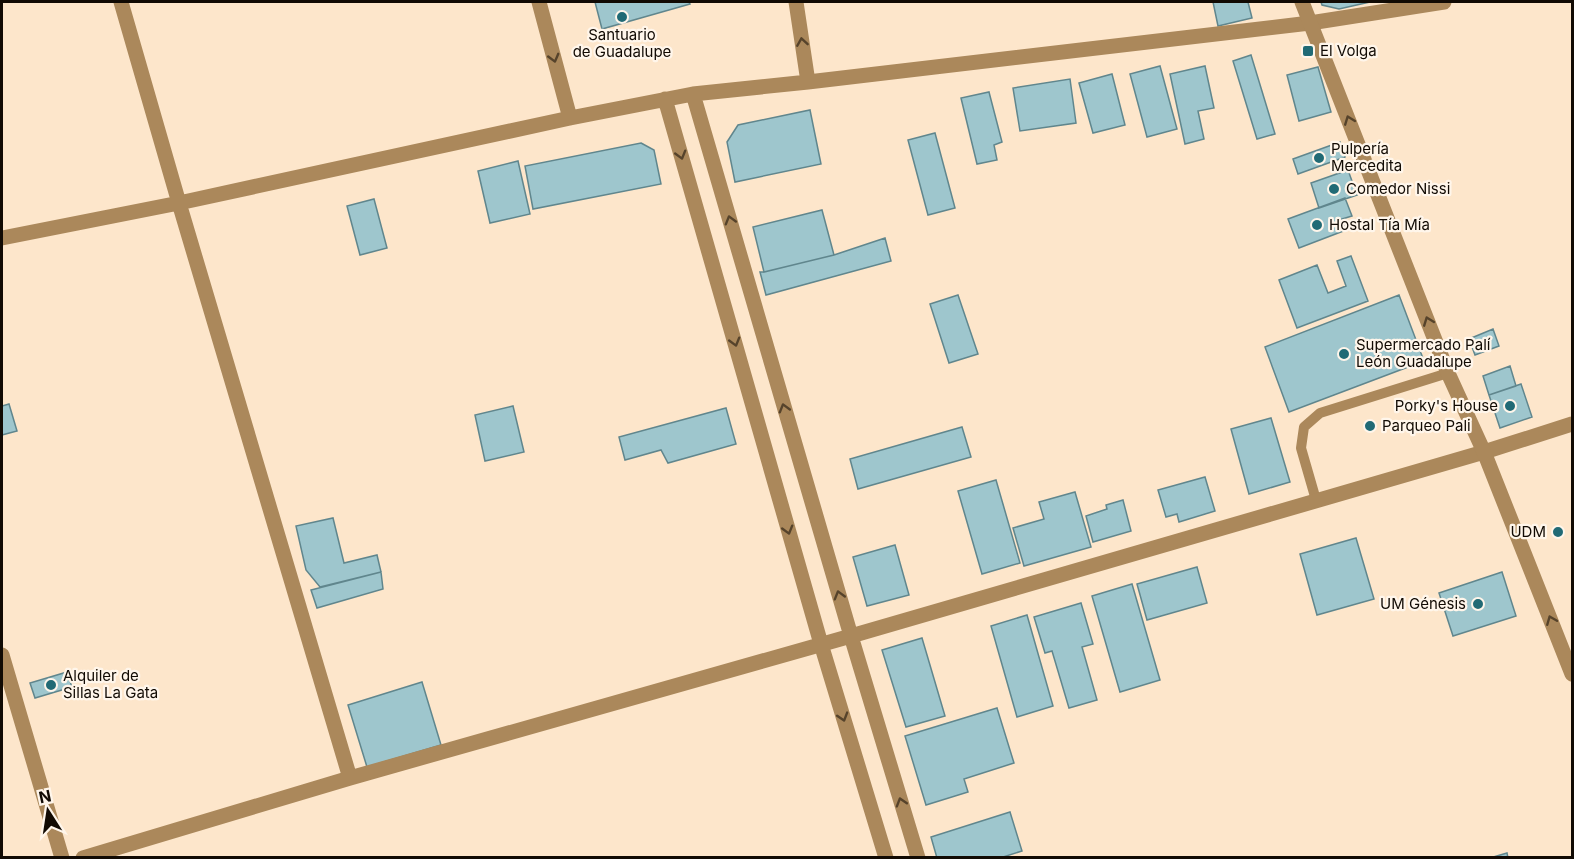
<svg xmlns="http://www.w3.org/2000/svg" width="1574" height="859" viewBox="0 0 1574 859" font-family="Inter,sans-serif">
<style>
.building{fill:#9ec6cd;stroke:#60868d;stroke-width:1.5}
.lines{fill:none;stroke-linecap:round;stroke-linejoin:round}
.service{stroke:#ab885b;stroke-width:10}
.minor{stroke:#ab885b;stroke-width:15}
.tertiary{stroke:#ab885b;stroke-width:15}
.oneway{stroke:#56432b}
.poi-dot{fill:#216a75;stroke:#fff6eb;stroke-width:2}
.labels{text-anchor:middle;stroke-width:4.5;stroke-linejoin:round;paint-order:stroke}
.poi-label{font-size:15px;fill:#110a03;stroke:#fff6eb;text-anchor:start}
</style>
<rect width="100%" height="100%" fill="#fde6cb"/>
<path class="building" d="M595,2H689L690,4L602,29Z
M1213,2H1248L1252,18L1218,26Z
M1321,2H1370L1339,9L1322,5Z
M1251,55L1275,134L1257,139L1233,61Z
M1160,66L1177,129L1147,137L1130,74Z
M1205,66L1214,108L1198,111L1204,139L1185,144L1170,74Z
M1318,67L1331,112L1299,121L1287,75Z
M1112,74L1125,125L1093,133L1079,83Z
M1070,79L1076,123L1020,131L1013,88Z
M989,92L1002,142L994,145L997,160L977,164L961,98Z
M810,110L821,164L735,182L727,142L738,125Z
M935,133L955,208L928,215L908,140Z
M1340,142L1345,157L1298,174L1293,159Z
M641,143L654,150L661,184L533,209L525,166Z
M518,161L530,214L490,223L478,171Z
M1348,170L1357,195L1319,208L1311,183Z
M1345,198L1352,216L1342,219L1346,230L1299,248L1288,219Z
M374,199L387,248L360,255L347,206Z
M822,210L834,255L764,272L753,227Z
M885,238L891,261L766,295L760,272H764L834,255Z
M1351,256L1368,301L1297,328L1279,280L1317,265L1328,293L1346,286L1337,261Z
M958,295L978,354L949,363L930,304Z
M1399,295L1424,361L1289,412L1265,347Z
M1493,329L1499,346L1475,355L1469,339Z
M1510,366L1516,386L1489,395L1483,376Z
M1521,384L1532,417L1500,428L1489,395Z
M9,404L17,431L2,435V406Z
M513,406L524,452L485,461L475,415Z
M726,408L736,444L668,463L661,450L625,460L619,437Z
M1271,418L1290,482L1249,494L1231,429Z
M962,427L971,457L858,489L850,459Z
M1205,477L1215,511L1179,522L1177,514L1166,517L1158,490Z
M996,480L1020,563L982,574L958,491Z
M1075,492L1091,547L1024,566L1013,528L1044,519L1039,502Z
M1123,500L1131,531L1093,542L1086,516L1107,509L1106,505Z
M333,518L344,563L377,555L381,572L320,587L306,570L296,526Z
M1356,538L1374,599L1317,615L1300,554Z
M895,545L909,595L867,606L853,557Z
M1197,567L1207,603L1147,620L1137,584Z
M381,572L383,589L317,608L311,590Z
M1502,572L1516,616L1453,636L1439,593Z
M1132,584L1160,680L1120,692L1092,596Z
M1081,603L1093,644L1082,647L1097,700L1069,708L1052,651L1045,653L1034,617Z
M1027,615L1053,706L1017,717L991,626Z
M922,638L945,716L906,727L882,650Z
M67,672L72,687L35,698L30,683Z
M422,682L441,745L367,767L348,705Z
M997,708L1014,763L964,779L968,792L926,805L905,736Z
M1010,812L1022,851L1000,858H937L931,837Z
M1507,853L1508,858H1490Z"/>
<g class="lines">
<path class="service" d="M1316,500L1301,448L1304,427L1320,413L1448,373"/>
<path class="minor" d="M121,2L179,203L350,778
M539,2L570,118
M796,2L808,82
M693,94L851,636L918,858
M665,99L821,644L886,858
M2,238L179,203L570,118L693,94L808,82L1310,23L1444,2
M83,858L350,778L851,636L1484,452L1572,424"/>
<path class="tertiary" d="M1302,2L1448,373L1484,452L1572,674
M2,655L62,858"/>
</g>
<defs><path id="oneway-chevron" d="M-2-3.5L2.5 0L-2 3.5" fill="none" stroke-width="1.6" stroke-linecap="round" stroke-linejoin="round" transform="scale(1.5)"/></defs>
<g class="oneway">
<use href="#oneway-chevron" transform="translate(802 42) rotate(-99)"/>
<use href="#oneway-chevron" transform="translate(554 58) rotate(75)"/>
<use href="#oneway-chevron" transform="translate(1349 120) rotate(-111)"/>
<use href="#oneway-chevron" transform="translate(681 155) rotate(74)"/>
<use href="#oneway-chevron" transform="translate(730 220) rotate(-106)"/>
<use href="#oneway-chevron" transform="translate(1428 321) rotate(-111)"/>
<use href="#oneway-chevron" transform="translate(735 342) rotate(74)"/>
<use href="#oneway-chevron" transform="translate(784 408) rotate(-106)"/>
<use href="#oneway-chevron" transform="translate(788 530) rotate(74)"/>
<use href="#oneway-chevron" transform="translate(839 595) rotate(-106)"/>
<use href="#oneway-chevron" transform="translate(1551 620) rotate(-112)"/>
<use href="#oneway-chevron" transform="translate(843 717) rotate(73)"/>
<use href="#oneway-chevron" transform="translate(901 802) rotate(-107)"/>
</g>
<g class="poi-dot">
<circle cx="622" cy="17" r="6"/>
<rect x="1302" y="45" width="12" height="12" rx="3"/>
<circle cx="1319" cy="158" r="6"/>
<circle cx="1334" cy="189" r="6"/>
<circle cx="1317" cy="225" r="6"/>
<circle cx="1344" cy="354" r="6"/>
<circle cx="1510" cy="406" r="6"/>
<circle cx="1370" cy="426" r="6"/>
<circle cx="1558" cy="532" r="6"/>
<circle cx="1478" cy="604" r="6"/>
<circle cx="51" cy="685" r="6"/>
</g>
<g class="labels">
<g class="poi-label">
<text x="622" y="40" text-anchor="middle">Santuario<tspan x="622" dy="17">de Guadalupe</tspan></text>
<text x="1320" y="56">El Volga</text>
<text x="1331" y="154">Pulpería<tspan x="1331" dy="17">Mercedita</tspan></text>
<text x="1346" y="194">Comedor Nissi</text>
<text x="1329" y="230">Hostal Tía Mía</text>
<text x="1356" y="350">Supermercado Palí<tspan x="1356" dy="17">León Guadalupe</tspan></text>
<text x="1498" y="411" text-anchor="end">Porky's House</text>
<text x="1382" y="431">Parqueo Pali</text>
<text x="1546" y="537" text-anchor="end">UDM</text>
<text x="1466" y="609" text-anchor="end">UM Génesis</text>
<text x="63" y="681">Alquiler de<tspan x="63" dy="17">Sillas La Gata</tspan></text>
</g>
</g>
<rect width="1574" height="859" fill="none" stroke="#110a03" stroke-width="6"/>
<g transform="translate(48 811) rotate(348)" stroke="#fff6eb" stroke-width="4.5" paint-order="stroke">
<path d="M0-4.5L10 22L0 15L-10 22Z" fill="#110a03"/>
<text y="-9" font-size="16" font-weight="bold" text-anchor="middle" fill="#110a03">N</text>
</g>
</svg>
